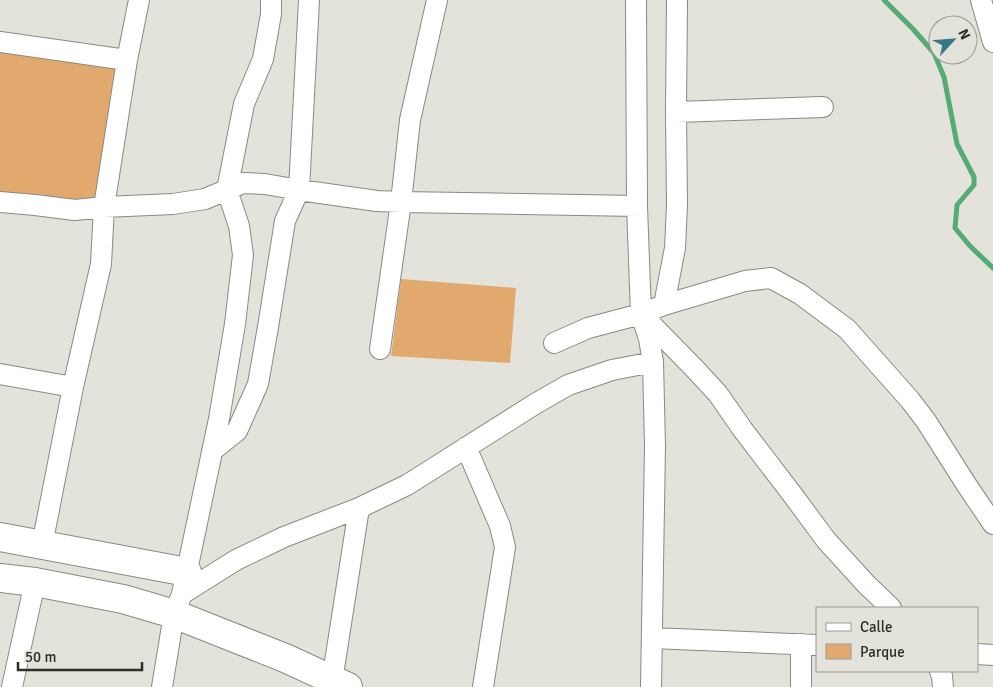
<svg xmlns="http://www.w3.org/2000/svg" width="993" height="687" viewBox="0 0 993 687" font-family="Signika,sans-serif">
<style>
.green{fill:#e2a96f}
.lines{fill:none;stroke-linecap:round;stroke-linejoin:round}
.stream{stroke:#55ab75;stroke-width:5}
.street-casing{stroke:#898a82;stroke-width:22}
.secondary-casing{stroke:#898a82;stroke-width:30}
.street{stroke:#fff;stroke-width:20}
.secondary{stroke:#fff;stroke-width:28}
</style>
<rect width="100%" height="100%" fill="#e3e3db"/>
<path class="green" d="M0,48L117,66L99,199L75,203L0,196Z
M401,279L516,288L510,363L391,356Z"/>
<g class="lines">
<path class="stream" d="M884,0L913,29L934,53L944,77L957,144L974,177V185L957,205L955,228L970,246L993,268"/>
<g class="street-casing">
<path id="street" d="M636,0L637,206L641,314L649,339L653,362L655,446L651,687
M981,0L993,42
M0,42L127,60
M676,112L823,107
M0,202L35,205L75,210L104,207L173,204L205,199L243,183L265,184L299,190L377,201L401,202L637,206
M664,305L675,248L677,205L676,112L677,0
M644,317L695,369L718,394L743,430L792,494L826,540L866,584L891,608
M554,343L588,328L641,314L664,305L745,281L771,278L800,294L847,329L910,400L926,421L966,484L993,524
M380,349L401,202L410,120L437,0
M0,374L73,387
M466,447L500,526L505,547L483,687
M212,451L237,431L258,384L268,327L285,221L299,190L309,0
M42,545L73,387L101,264L104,207L127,60L139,0
M182,594L236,560L284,537L359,508L407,485L535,404L568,385L612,370L653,362
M652,638L817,645
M977,654L993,655
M940,671L942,676L943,687
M332,681L359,508
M12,687L35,582
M162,687L174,614L182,594L219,419L235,324L243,255L239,226L227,190L244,104L263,59L271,14V0
M801,687V644"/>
</g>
<g class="secondary-casing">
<path id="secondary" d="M0,537L187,572
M0,578L35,582L123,599L174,614L285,658L348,687"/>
</g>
<use href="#street" class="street"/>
<use href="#secondary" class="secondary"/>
</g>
<rect x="816" y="607" width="162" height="65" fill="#e3e3db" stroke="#9a9a94"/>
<rect x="826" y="623" width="25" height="8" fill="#ffffff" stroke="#9a9a94"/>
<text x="860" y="632" font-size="15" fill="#2d2d2a">Calle</text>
<rect x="826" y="644" width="25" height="15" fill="#e2a96f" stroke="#9a9a94"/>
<text x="860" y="657" font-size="15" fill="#2d2d2a">Parque</text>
<g transform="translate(953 40) rotate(64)"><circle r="24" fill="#e3e3db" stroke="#9a9a94"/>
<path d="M0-4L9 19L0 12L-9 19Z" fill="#37778a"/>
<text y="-8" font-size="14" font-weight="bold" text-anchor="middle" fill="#2d2d2a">N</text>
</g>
<path d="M18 662v8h124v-8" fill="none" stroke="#2d2d2a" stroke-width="2.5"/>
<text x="25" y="662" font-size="15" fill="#2d2d2a" stroke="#e3e3db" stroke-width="4" paint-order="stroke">50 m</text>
</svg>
